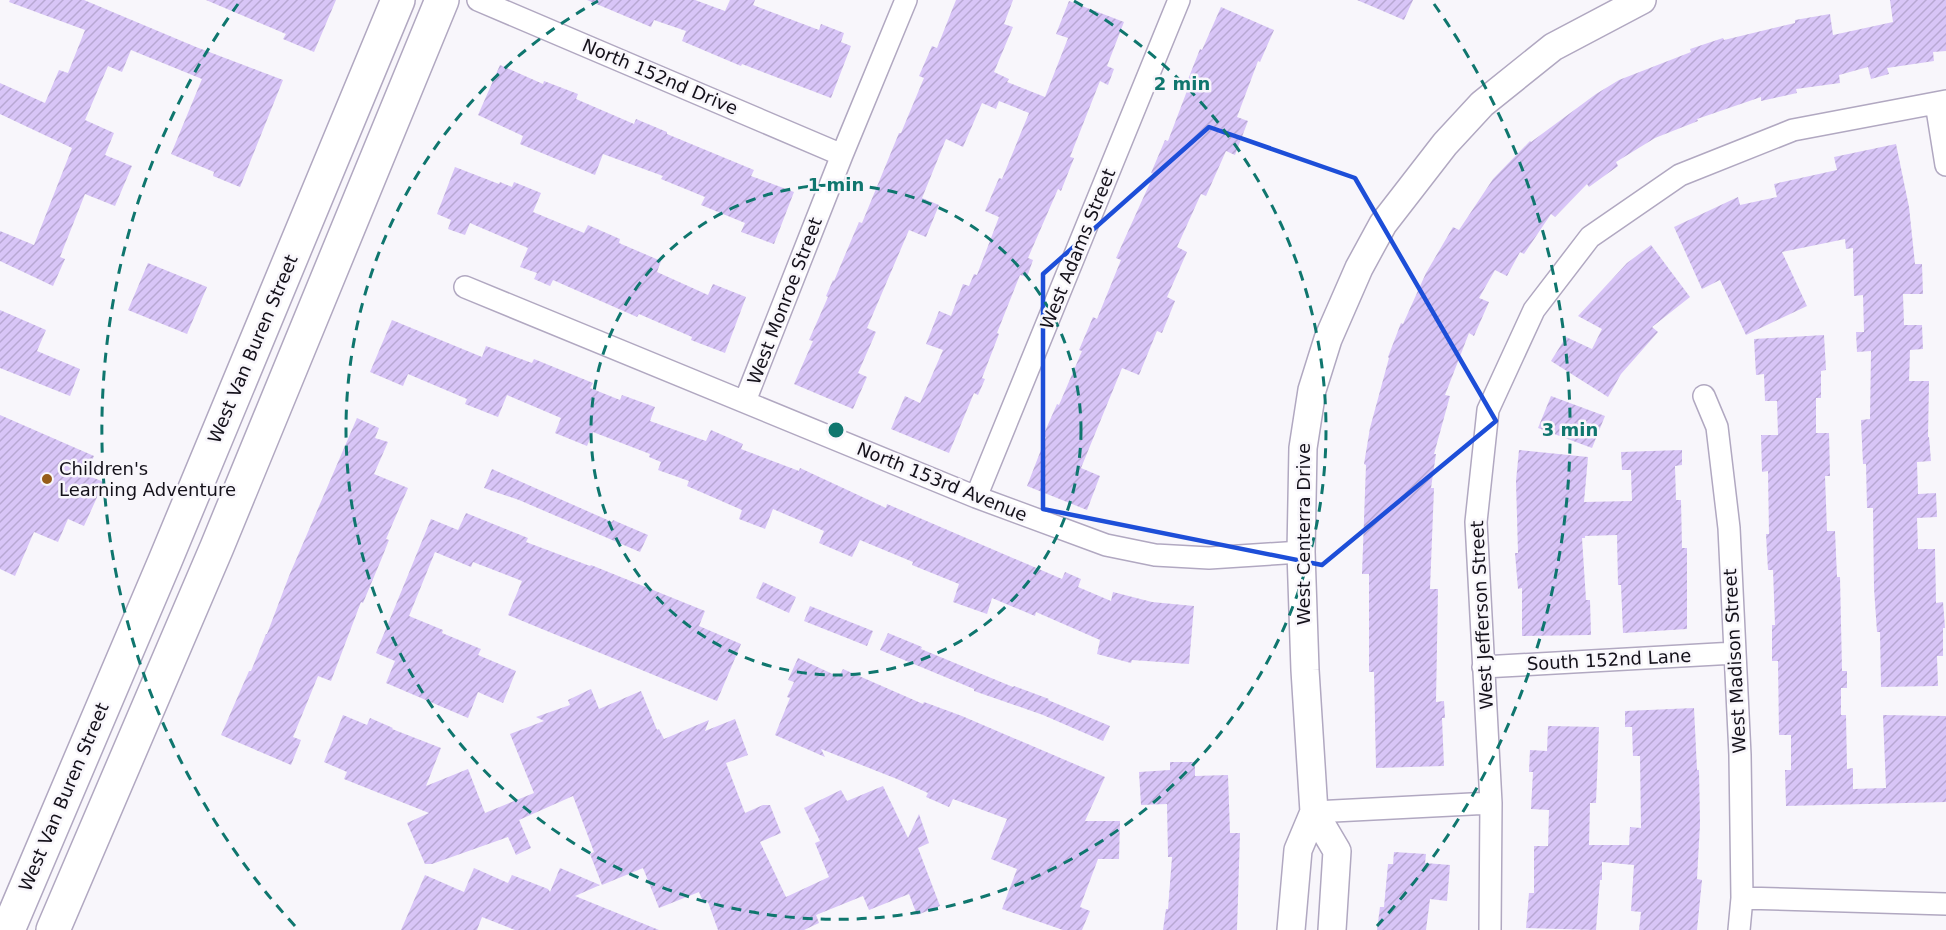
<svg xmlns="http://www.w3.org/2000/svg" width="1946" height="930" viewBox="0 0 1946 930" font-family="'DejaVu Sans',sans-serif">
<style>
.building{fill:url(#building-hatch)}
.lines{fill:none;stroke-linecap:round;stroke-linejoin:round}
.minor-casing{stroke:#b1a8c1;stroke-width:24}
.tertiary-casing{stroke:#b1a8c1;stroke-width:30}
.primary-casing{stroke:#b1a8c1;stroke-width:36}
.minor{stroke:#fff;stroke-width:21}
.tertiary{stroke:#fff;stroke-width:27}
.primary{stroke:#fff;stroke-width:33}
.marked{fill:none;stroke:#1d4ed8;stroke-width:4.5;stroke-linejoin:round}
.ring{fill:none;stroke:#0f766e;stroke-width:3;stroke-dasharray:10 8}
.poi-dot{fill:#965d19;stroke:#f8f6fb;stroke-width:2}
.labels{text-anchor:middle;stroke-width:5;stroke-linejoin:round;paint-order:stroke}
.street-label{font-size:18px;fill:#14111a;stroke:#f8f6fb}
.poi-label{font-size:18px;fill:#14111a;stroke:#f8f6fb;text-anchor:start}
.centre{fill:#0f766e;stroke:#f8f6fb;stroke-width:3}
.ring-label{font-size:18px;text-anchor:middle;font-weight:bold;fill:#0f766e;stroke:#f8f6fb;stroke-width:5;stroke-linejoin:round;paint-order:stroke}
</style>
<defs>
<pattern id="building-hatch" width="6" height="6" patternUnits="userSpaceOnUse" patternTransform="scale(1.5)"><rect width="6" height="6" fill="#d8c5f7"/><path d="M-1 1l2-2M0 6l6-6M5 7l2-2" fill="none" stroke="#b8a8d3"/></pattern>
</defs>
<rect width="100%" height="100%" fill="#f8f6fb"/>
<path class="building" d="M10,0H84L196,47L283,80L240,187L213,176L214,172L171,154L202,79L131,50L122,72L108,66L85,120L114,133L105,155L132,166L115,206L85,194L60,257L65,259L53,286L0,261V231L34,245L72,148L0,114V83L45,103L59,70L68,73L85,30L9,2Z
M206,0H336L314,52L283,39L286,34Z
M587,0H695L725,11L730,0H755L753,5L819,30L821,24L844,33L841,42L851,46L831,98L742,64L741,66L682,41L686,31L654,20L651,27Z
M956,0H1013L1004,24L1013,27L994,72L1009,79L1007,82L1045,97L1068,38L1056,34L1069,1L1124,22L1107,66L1114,69L1108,85L1100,81L1070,157L1074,158L1061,191L1058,189L1028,258L1033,260L1027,277L1020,275L997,333L999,334L982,378L985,379L978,395L974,393L949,453L891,429L905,396L920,403L943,350L926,344L939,311L951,316L963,284L969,286L974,274L977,275L999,217L985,211L999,178L1002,179L1029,113L999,101L996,109L982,103L963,147L946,139L922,198L939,205L926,237L909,230L867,328L876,332L858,373L867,377L853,409L794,384L813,341L809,340L828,297L826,296L833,280L834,281L859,222L862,223L899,133H901L924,78L919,76L932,46L937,48Z
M1357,0H1413L1404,20Z
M1890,0H1946V51L1933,52L1934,61L1887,68L1889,74L1871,79L1868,67L1839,75L1840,83L1796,89L1797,93L1761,101V97L1697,119L1698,121L1655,138L1616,162L1618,166L1589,187L1587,184L1555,217L1551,214L1524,254L1520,252L1507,276L1495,270L1479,298L1489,302L1474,336L1469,333L1445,395L1450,396L1434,454H1436L1431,488H1434L1430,589H1438L1436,702L1444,701L1445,718H1442L1444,766L1376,768L1374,672H1369V574H1362L1366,465L1364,464L1370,428L1389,358L1388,357L1401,323L1403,324L1426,273L1453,227L1459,230L1493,179L1530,141L1531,142L1596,94L1619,80L1691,52L1690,49L1723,38L1724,40L1795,23V20L1830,14L1833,35L1893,22Z
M1221,7L1274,30L1260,62L1258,61L1237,117L1248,121L1235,155L1226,151L1206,196L1201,194L1177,247L1187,252L1167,297L1175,301L1162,333L1157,331L1139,375L1122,368L1081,468L1100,476L1087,510L1027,486L1046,437L1043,436L1057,404L1059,405L1082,351L1079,350L1093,317L1097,319L1121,260L1116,258L1154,174L1151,173L1165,140L1168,141L1190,83L1187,82L1200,49L1202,50Z
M500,65L543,84L544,81L578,94L576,99L634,124L636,119L667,132V134L754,170L751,176L794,192L774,244L741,232L745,223L701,205L705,197L661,179L663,176L603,154L595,175L520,144L523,136L478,115Z
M1896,144L1909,207L1915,264H1922L1923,294H1903L1904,325H1922L1923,349L1910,350L1909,381H1929L1928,437H1929L1931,461L1917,462L1918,494L1936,493L1937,517L1917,518L1918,549H1935L1936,603L1943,602L1945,628H1943V656H1937L1938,686L1881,687L1880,632H1877L1874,588L1873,508H1867L1866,464H1863L1861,420L1870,419L1871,351L1857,352L1856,332H1864L1863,295L1854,296L1853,248L1846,249L1845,239L1782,252L1807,306L1746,335L1720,280L1702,289L1674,227L1738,197L1740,205L1777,197L1774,184L1837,170L1834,157Z
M455,167L499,184L500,182L512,187L514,182L541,193L533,212L584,233L588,225L620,239L619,243L661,261L657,272L708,295L713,284L746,297L725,353L691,340L692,337L639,314L637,317L553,280L550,286L534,279L537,273L520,267L528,248L470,223L465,235L448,229L451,220L437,214Z
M1651,245L1690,297L1652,327L1658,332L1621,374L1608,397L1551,361L1566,337L1592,349L1602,329L1578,316L1627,263Z
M148,263L207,287L187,334L128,310Z
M0,310L46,330L37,351L80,369L70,396L0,368Z
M392,320L482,357L486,346L532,363L534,359L593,383L590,388L620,400L622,395L655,407L650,421L706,441L711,430L743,444L741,449L799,471L800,468L886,508L887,504L1062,579L1065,572L1081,579L1078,587L1111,601L1113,592L1152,602L1194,606L1189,664L1132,660L1131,663L1097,654L1100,640L1036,612L1035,616L992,598L987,614L953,602L959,584L912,565L913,562L860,540L852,557L819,543L824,531L773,509L765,529L739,519L742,510L687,486L689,481L658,470L661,462L649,457L650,454L593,432L587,446L555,433L561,418L507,395L498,417L465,404L467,399L408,374L403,386L370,372Z
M1824,335L1826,370L1821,371V398H1816V433H1829L1830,476H1825L1827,531H1835L1837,577H1840L1842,671H1847V688H1841V715H1846L1847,769L1853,768V789L1886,788L1883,715L1946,716V802L1786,806L1785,770H1791V735H1779L1778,661H1772V625H1775L1773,570H1768L1766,534H1769L1768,471L1762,472L1761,435H1778L1777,401H1765L1764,374L1756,375L1754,339Z
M1551,396L1605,416L1592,448L1538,428Z
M0,415L94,456L86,475L104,482L84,526L68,519L58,542L34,532L15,576L0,569Z
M357,418L379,428L375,438L388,442L374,474L408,488L386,539L389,540L381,560L363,603L361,602L331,681L318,676L293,737L301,740L291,765L221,735L249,671H251L266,634H267L289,576Z
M1519,450L1588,457L1584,502L1632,501L1631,470H1622L1621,452L1682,450V465L1675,466L1676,500H1681L1682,548H1687V629L1623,633L1621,585H1618L1617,535L1585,536V538H1582L1586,600H1590L1591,635L1522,636V588L1518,589L1515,553H1518L1516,481Z
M492,469L612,522L613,520L648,535L640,552L519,500L484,488Z
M466,513L528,538L526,542L590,566L591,565L705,611L699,626L741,644L717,701L508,615L522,581L473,562L471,567L435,552L409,616L443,630L442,633L481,649L478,655L516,671L503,703L478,692L468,718L386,683L395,661L376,653L431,519L458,530Z
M763,582L796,597L789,613L756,598Z
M810,606L873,631L867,646L804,621Z
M888,633L922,647L921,649L1013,687L1014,686L1049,699L1048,700L1110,726L1103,741L1043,715L974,691V689L880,650Z
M798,658L839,677L843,669L923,704L924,702L962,716L1105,777L1085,821H1120L1119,859H1098L1080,907L1090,911L1082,930H1063L1002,909L1017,869L991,859L1007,819L953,799L949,807L926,797L928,793L897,779L821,749L825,757L775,735L790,698L787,697L794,682L788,680Z
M591,689L599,709L641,691L657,730L659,729L664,739L709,720L705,731L735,719L748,755L726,763L745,813L763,805H770L781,833L760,842L786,897L829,877L815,843L820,841L804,808L841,790L847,801L883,786L908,838L919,814L929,843L918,848L940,906L917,915L909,894L869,910L863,896L816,915L819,923L804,930H718L708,902L704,904L699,892L659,908L643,868L602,885L590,854L594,852L573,796L519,820L531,848L516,855L508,837L432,864H425L407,823L429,813L344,779L347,772L324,762L343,715L367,725L370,718L393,728L392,729L441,748L426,786L468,769L485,813L534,793L510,734L544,721L536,717L570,705L568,700Z
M1694,708L1697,770H1699L1700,824L1697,879L1702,880L1697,930H1639L1641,912L1631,911L1634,865L1602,862V880H1600L1596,930L1526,928L1529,893H1534V846H1548L1549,810L1531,809L1533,772H1529L1530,750L1547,751L1548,726L1599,727L1596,803H1590L1589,845H1629L1630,827L1641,828L1640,756H1633L1632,727H1625V711Z
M1170,762H1195V776L1228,775L1230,833H1240L1237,930H1163L1166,909H1168L1172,857H1168L1167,804L1141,805L1139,772L1170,770Z
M1394,852L1426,854L1425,863L1450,865L1447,901L1430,899L1426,930H1377L1380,907H1384L1388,864H1393Z
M474,868L508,883L512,875L548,889L550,892L560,868L600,885L575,896L659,930H515L482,917L477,930H401L425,875L464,892Z"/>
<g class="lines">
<g class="minor-casing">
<path id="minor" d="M478,0L842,155
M1936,103L1946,165
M465,287L976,497L1106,545L1155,555L1209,558L1301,552
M1704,396L1717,427L1729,528L1740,755L1742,898L1739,930
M745,401L842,155L906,0
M976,497L1179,0
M1483,667L1735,653
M1314,812L1491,803
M1742,898L1946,904
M1490,930L1491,803L1476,522L1488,410L1534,310L1590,237L1680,175L1793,130L1946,101"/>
</g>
<g class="tertiary-casing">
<path id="tertiary" d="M1314,812L1337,851L1332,930
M1291,930L1298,850L1314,812L1305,670L1301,552L1303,448L1312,390L1328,339L1359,268L1383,224L1445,144L1482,104L1553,47L1642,0"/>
</g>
<g class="primary-casing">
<path id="primary" d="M8,930L165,561L398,0
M53,930L217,547L442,0"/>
</g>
<use href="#minor" class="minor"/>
<use href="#tertiary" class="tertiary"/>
<use href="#primary" class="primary"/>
</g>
<path class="marked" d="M1209,127L1355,178L1496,421L1322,565L1043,509V274Z"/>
<g class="ring">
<circle cx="836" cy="430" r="245"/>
<path d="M1074 1A490 490 0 1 1 598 1"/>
<path d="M295 926A734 734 0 0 1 238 4M1434 4A734 734 0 0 1 1377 926"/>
</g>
<circle class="poi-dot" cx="47" cy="479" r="6"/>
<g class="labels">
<g class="street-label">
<text transform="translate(660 77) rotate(23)" y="6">North 152nd Drive</text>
<text transform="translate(1078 249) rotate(-68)" y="6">West Adams Street</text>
<text transform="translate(785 301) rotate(-69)" y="6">West Monroe Street</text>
<text transform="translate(253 349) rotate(-67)" y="6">West Van Buren Street</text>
<text transform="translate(942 482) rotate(22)" y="6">North 153rd Avenue</text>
<text transform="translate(1304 534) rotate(-90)" y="6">West Centerra Drive</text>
<text transform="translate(1482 615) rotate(-93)" y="6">West Jefferson Street</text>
<text transform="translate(1609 660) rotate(-3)" y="6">South 152nd Lane</text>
<text transform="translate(1735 661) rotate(-93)" y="6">West Madison Street</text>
<text transform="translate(64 797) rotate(-67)" y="6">West Van Buren Street</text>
</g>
<g class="poi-label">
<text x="59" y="475">Children's<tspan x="59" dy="21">Learning Adventure</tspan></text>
</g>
</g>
<circle cx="836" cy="430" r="9" class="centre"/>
<g class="ring-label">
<text x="1182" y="90">2 min</text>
<text x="836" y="191">1 min</text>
<text x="1570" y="436">3 min</text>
</g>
</svg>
